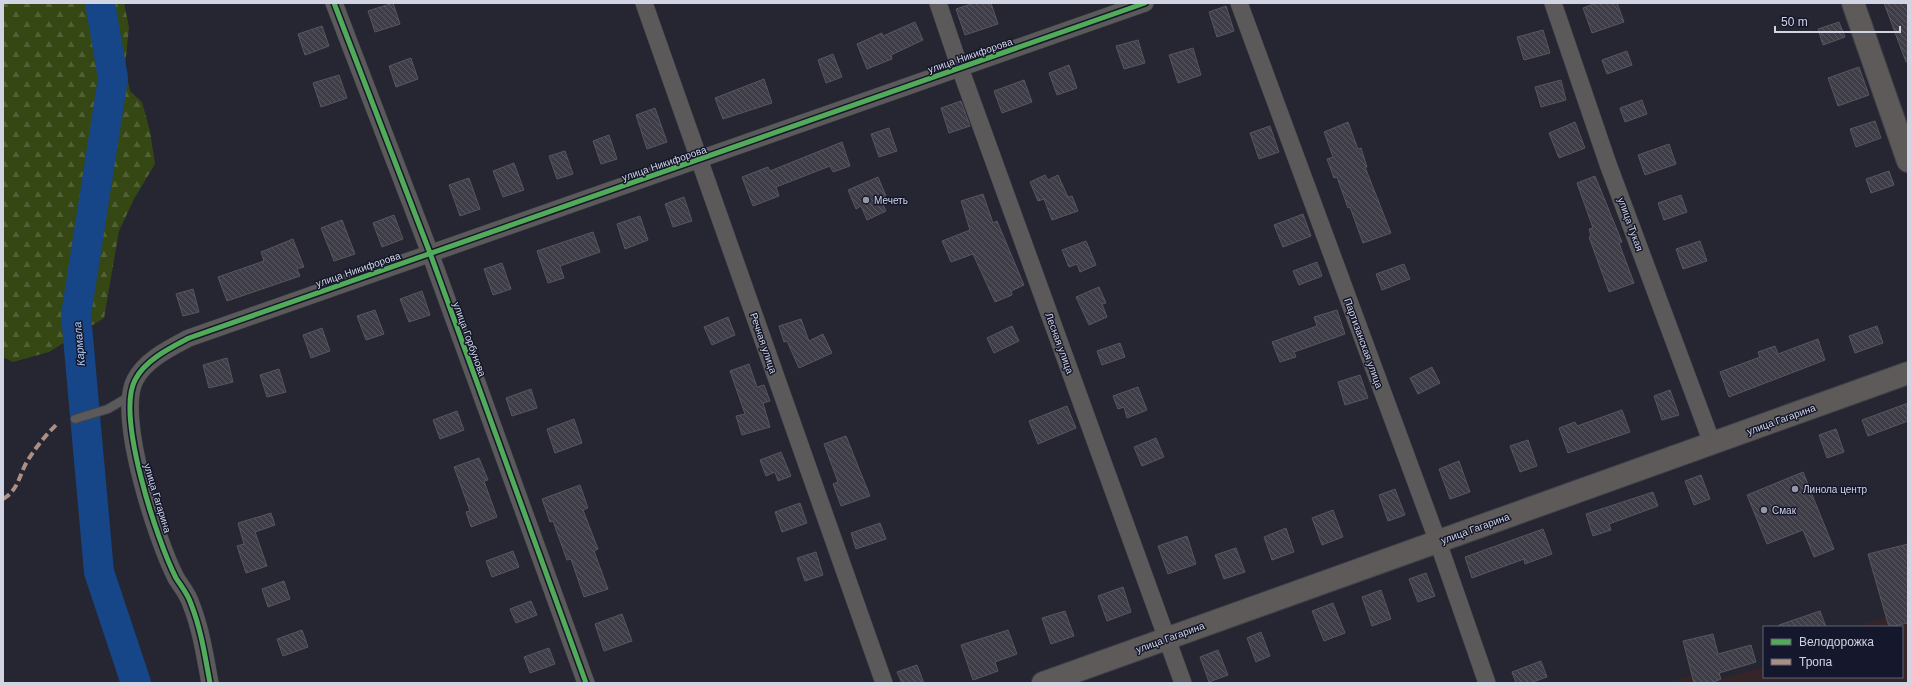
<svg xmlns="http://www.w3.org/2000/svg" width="1911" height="686" viewBox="0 0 1911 686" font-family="Arial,sans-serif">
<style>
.industrial{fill:#352528}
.forest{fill:url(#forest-firs)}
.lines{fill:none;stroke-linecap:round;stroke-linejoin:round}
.river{stroke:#164687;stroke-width:30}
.building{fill:url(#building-back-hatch);stroke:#575660}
.lane-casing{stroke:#41434c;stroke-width:10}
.street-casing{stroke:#41434c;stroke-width:18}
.secondary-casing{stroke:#41434c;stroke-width:24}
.lane{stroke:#5b5959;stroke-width:8}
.street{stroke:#5b5959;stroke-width:17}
.secondary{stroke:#5d5a59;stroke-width:22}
.quiet{stroke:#ac8f84;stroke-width:4;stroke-dasharray:8 4;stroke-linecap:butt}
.cycleway-casing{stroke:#15182c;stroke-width:8}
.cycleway{stroke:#51ab58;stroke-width:5}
.poi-dot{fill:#9597a4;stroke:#15182c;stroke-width:1.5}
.labels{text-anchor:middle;stroke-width:3;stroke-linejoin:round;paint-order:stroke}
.street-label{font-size:10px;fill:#d1d4e2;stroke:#15182c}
.poi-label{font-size:10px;fill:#d1d4e2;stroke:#15182c;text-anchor:start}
.water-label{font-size:11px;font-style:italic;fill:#b3cff7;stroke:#15182c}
</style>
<defs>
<pattern id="forest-firs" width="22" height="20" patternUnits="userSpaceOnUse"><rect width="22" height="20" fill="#354713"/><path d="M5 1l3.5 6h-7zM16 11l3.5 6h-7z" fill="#516135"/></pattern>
<pattern id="building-back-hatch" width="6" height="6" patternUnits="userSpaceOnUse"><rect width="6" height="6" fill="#3f3e48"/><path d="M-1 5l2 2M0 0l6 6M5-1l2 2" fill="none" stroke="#5a5962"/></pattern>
</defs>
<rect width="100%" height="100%" fill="#252631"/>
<path class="industrial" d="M1908,544V683H1668L1717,666L1721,679L1764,667V677H1902V627H1855L1886,617L1868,554Z"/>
<path class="forest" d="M3,3H124L129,27L125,66L130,91L142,102L150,131L155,164L134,199L119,231L104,318L49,352L13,362L3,357Z"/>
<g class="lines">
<path class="river" d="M100,3L113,78L76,315L99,572L136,683"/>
</g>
<path class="building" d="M393,3L400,24L375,32L368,11Z
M974,3H991L998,24L965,35L956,9Z
M1596,3H1617L1624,22L1592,33L1583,8Z
M1884,3H1908V61L1906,62Z
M1226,6L1234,31L1217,37L1209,12Z
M915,22L923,40L891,55L892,59L867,69L857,44L882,33L883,36Z
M1839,22L1845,37L1823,45L1818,29Z
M322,26L329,46L305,55L298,34Z
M1543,30L1550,53L1524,60L1517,37Z
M1138,40L1145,63L1124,69L1116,46Z
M1193,48L1201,75L1178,83L1169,55Z
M1627,51L1632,65L1607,74L1602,60Z
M833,54L842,77L826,83L818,60Z
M411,58L418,79L396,87L389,66Z
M1069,65L1077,88L1057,95L1049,73Z
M1859,67L1869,95L1838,106L1828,78Z
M339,75L347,98L321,107L313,83Z
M764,79L772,103L723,119L715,98Z
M1024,80L1032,102L1002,113L994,91Z
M1561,80L1566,100L1541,107L1535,87Z
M1642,100L1647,114L1625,122L1620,108Z
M961,101L970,126L949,133L941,108Z
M655,108L667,142L647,149L636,115Z
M1875,121L1881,138L1856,147L1850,129Z
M1348,122L1358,149L1361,148L1367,167H1365L1391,233L1363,243L1350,207L1348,208L1337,177L1334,178L1327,159L1333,157L1324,132Z
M1575,122L1585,148L1559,158L1549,133Z
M1270,126L1279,152L1259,159L1250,133Z
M889,128L897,151L879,157L871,134Z
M609,135L617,159L601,164L593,141Z
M842,142L850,166L833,172L830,166L776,187L779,196L753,206L742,177L768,167L770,171Z
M1669,144L1676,164L1645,175L1638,155Z
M565,151L573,174L557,179L549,156Z
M514,163L524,190L503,197L493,171Z
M1889,171L1894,185L1871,193L1866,179Z
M1045,175L1048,180L1058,175L1068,197L1072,196L1078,211L1052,220L1044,199L1038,201L1030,182Z
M1595,176L1622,242L1619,243L1634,283L1609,292L1589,237L1591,236L1589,229L1593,228L1577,183Z
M878,177L886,196L880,198L886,211L867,220L861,206L856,209L848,190Z
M469,178L480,209L460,216L449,185Z
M983,194L993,223L997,221L1024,285L1011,291L1012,295L995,302L973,254L951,262L942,241L970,230L961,201Z
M1681,195L1687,212L1664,220L1658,203Z
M684,197L692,221L673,227L665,204Z
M1303,214L1311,236L1283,247L1274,225Z
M394,215L403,239L382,247L373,223Z
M640,216L648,240L625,249L617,224Z
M342,220L355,254L334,261L321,228Z
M593,232L600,252L560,266L564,278L548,283L537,251Z
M293,239L304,267L297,269L300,276L227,301L218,277L264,261L261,252Z
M1086,241L1096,265L1080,272L1077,264L1069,267L1062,250Z
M1700,241L1707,261L1683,269L1676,249Z
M1317,262L1322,276L1299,285L1293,271Z
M502,263L511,289L493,295L484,269Z
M1404,264L1410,279L1382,290L1376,274Z
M1099,287L1106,303L1102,304L1107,317L1089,325L1076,297Z
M193,289L199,312L183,316L176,294Z
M422,291L430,315L409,322L400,299Z
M375,310L384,334L366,340L357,316Z
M1337,310L1345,334L1294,352L1296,357L1280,362L1272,342L1317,326L1314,317Z
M728,317L735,335L712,345L704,327Z
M801,319L809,341L823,334L832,353L799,368L787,341L784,342L779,326Z
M1012,326L1019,341L994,353L987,338Z
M1877,326L1883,343L1855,353L1849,336Z
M322,328L330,351L311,358L303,335Z
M1818,339L1825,360L1729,397L1720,372L1760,357L1758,352L1775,346L1778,354Z
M1120,343L1125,357L1102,365L1097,351Z
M227,358L233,382L209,388L203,365Z
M749,364L757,387L764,385L770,401L763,403L770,427L742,435L736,416L745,414L730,371Z
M1432,367L1440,383L1418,394L1410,378Z
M279,369L286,392L267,397L260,375Z
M1360,375L1368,398L1345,405L1338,382Z
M1138,387L1147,410L1127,418L1124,407L1118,409L1113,396Z
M531,389L537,408L512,416L506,398Z
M1670,390L1679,415L1662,420L1654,396Z
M1908,403V421L1868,436L1862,420Z
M1067,406L1076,428L1038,444L1029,421Z
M1622,410L1630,432L1568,453L1559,428L1575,422L1577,426Z
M457,411L464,430L440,439L433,420Z
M574,419L582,443L555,453L547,429Z
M1836,429L1844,452L1827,458L1819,435Z
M846,436L870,496L841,506L833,484L838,482L824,444Z
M1156,438L1164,457L1142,466L1134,447Z
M1528,440L1537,466L1520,472L1510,446Z
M781,452L791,476L778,481L775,472L766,476L760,460Z
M479,458L488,480L484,481L497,517L471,527L466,512L470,511L454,467Z
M1459,461L1470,492L1450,499L1439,469Z
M1803,472L1834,549L1814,557L1803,530L1767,544L1747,495Z
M1701,475L1710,499L1694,505L1685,481Z
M580,485L588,508L583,510L598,549L594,551L608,589L584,597L571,559L567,560L553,521L550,522L542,499Z
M1395,489L1405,515L1388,521L1379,495Z
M1653,492L1658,506L1609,524L1611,530L1593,536L1586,514Z
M800,503L807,523L782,532L775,512Z
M1333,510L1343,537L1322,545L1312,518Z
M271,513L275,525L255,532L267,566L246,573L237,546L244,544L238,523Z
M880,523L886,539L856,549L851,533Z
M1286,528L1294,552L1272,560L1264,537Z
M1543,529L1552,554L1525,564L1524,559L1472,578L1465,557Z
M1187,536L1196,564L1168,574L1158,546Z
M1908,544V623L1889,627L1868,554Z
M1236,548L1245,572L1224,579L1215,555Z
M513,551L519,567L492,577L486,561Z
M816,552L823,575L805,581L797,558Z
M1426,573L1435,596L1418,602L1409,579Z
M284,581L290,599L268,607L262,589Z
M1123,587L1131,612L1107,621L1098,596Z
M1381,590L1391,619L1372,626L1362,597Z
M531,601L537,615L516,623L510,609Z
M1333,603L1345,633L1324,641L1312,611Z
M1065,611L1074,636L1051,644L1042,618Z
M1820,611L1826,627H1779V625Z
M622,614L632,641L604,651L595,624Z
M302,630L308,647L283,656L277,639Z
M1008,630L1017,654L995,662L998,671L973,680L961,645Z
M1261,632L1270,656L1256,662L1247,638Z
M1713,634L1718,654L1751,645L1756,662L1719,673L1721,679L1711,683H1694L1683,641Z
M549,648L555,664L530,673L524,657Z
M1218,650L1228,675L1209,682L1200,657Z
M1541,661L1547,677L1530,683H1516L1512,672Z
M917,665L924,683H902L897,672Z"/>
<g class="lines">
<g class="lane-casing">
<path id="lane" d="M75,419L108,409L130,396"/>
</g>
<g class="street-casing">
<path id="street" d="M334,3L430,253L586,683
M644,3L884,683
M938,3L960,68L1183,683
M1239,3L1438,542L1487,683
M1553,3L1608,164L1712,443
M210,683C205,656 201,629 191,604C188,594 181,586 176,578C157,541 116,416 135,380C145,360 170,348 189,338L1145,3"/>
</g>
<g class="secondary-casing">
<path id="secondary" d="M1853,3L1908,161
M1043,683L1908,373"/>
</g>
<use href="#lane" class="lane"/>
<use href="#street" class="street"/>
<use href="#secondary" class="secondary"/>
<path class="quiet" d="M3,499C19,490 19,474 28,460C36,447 45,436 56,425"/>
<g class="cycleway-casing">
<path id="cycleway" d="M334,3L430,253L586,683
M210,683C205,656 201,629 191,604C188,594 181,586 176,578C157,541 116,416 135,380C145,360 170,348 189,338L1145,3"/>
</g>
<use href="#cycleway" class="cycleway"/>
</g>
<g class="poi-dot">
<circle cx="866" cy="200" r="4"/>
<circle cx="1795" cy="489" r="4"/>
<circle cx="1764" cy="510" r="4"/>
</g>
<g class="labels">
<g class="street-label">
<text transform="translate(970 55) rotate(-19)" y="4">улица Никифорова</text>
<text transform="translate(664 163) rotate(-19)" y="4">улица Никифорова</text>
<text transform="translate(1631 224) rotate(70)" y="4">улица Тукая</text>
<text transform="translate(358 269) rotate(-19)" y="4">улица Никифорова</text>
<text transform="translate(470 339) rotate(70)" y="4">улица Горбунова</text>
<text transform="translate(764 343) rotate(71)" y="4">Речная улица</text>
<text transform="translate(1060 343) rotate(70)" y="4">Лесная улица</text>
<text transform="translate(1364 343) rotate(70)" y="4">Партизанская улица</text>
<text transform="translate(1781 419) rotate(-20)" y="4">улица Гагарина</text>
<text transform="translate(158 498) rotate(73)" y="4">улица Гагарина</text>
<text transform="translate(1475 528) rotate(-20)" y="4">улица Гагарина</text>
<text transform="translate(1170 637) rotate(-20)" y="4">улица Гагарина</text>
</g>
<g class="poi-label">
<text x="874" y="204">Мечеть</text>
<text x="1803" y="493">Линола центр</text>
<text x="1772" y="514">Смак</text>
</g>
<g class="water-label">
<text transform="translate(79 344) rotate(-95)" y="4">Кармала</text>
</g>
</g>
<rect width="1911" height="686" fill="none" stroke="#d1d4e2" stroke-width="8"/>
<rect x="1763" y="626" width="140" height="52" fill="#15182c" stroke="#606375"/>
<rect x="1771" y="639" width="20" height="6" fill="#51ab58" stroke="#606375"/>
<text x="1799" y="646" font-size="12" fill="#d1d4e2">Велодорожка</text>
<rect x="1771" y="659" width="20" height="6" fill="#ac8f84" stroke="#606375"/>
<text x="1799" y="666" font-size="12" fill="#d1d4e2">Тропа</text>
<path d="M1775 26v6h125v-6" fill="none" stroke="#d1d4e2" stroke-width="2"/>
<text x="1781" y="26" font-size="12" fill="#d1d4e2" stroke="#15182c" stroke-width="3" paint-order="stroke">50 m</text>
</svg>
